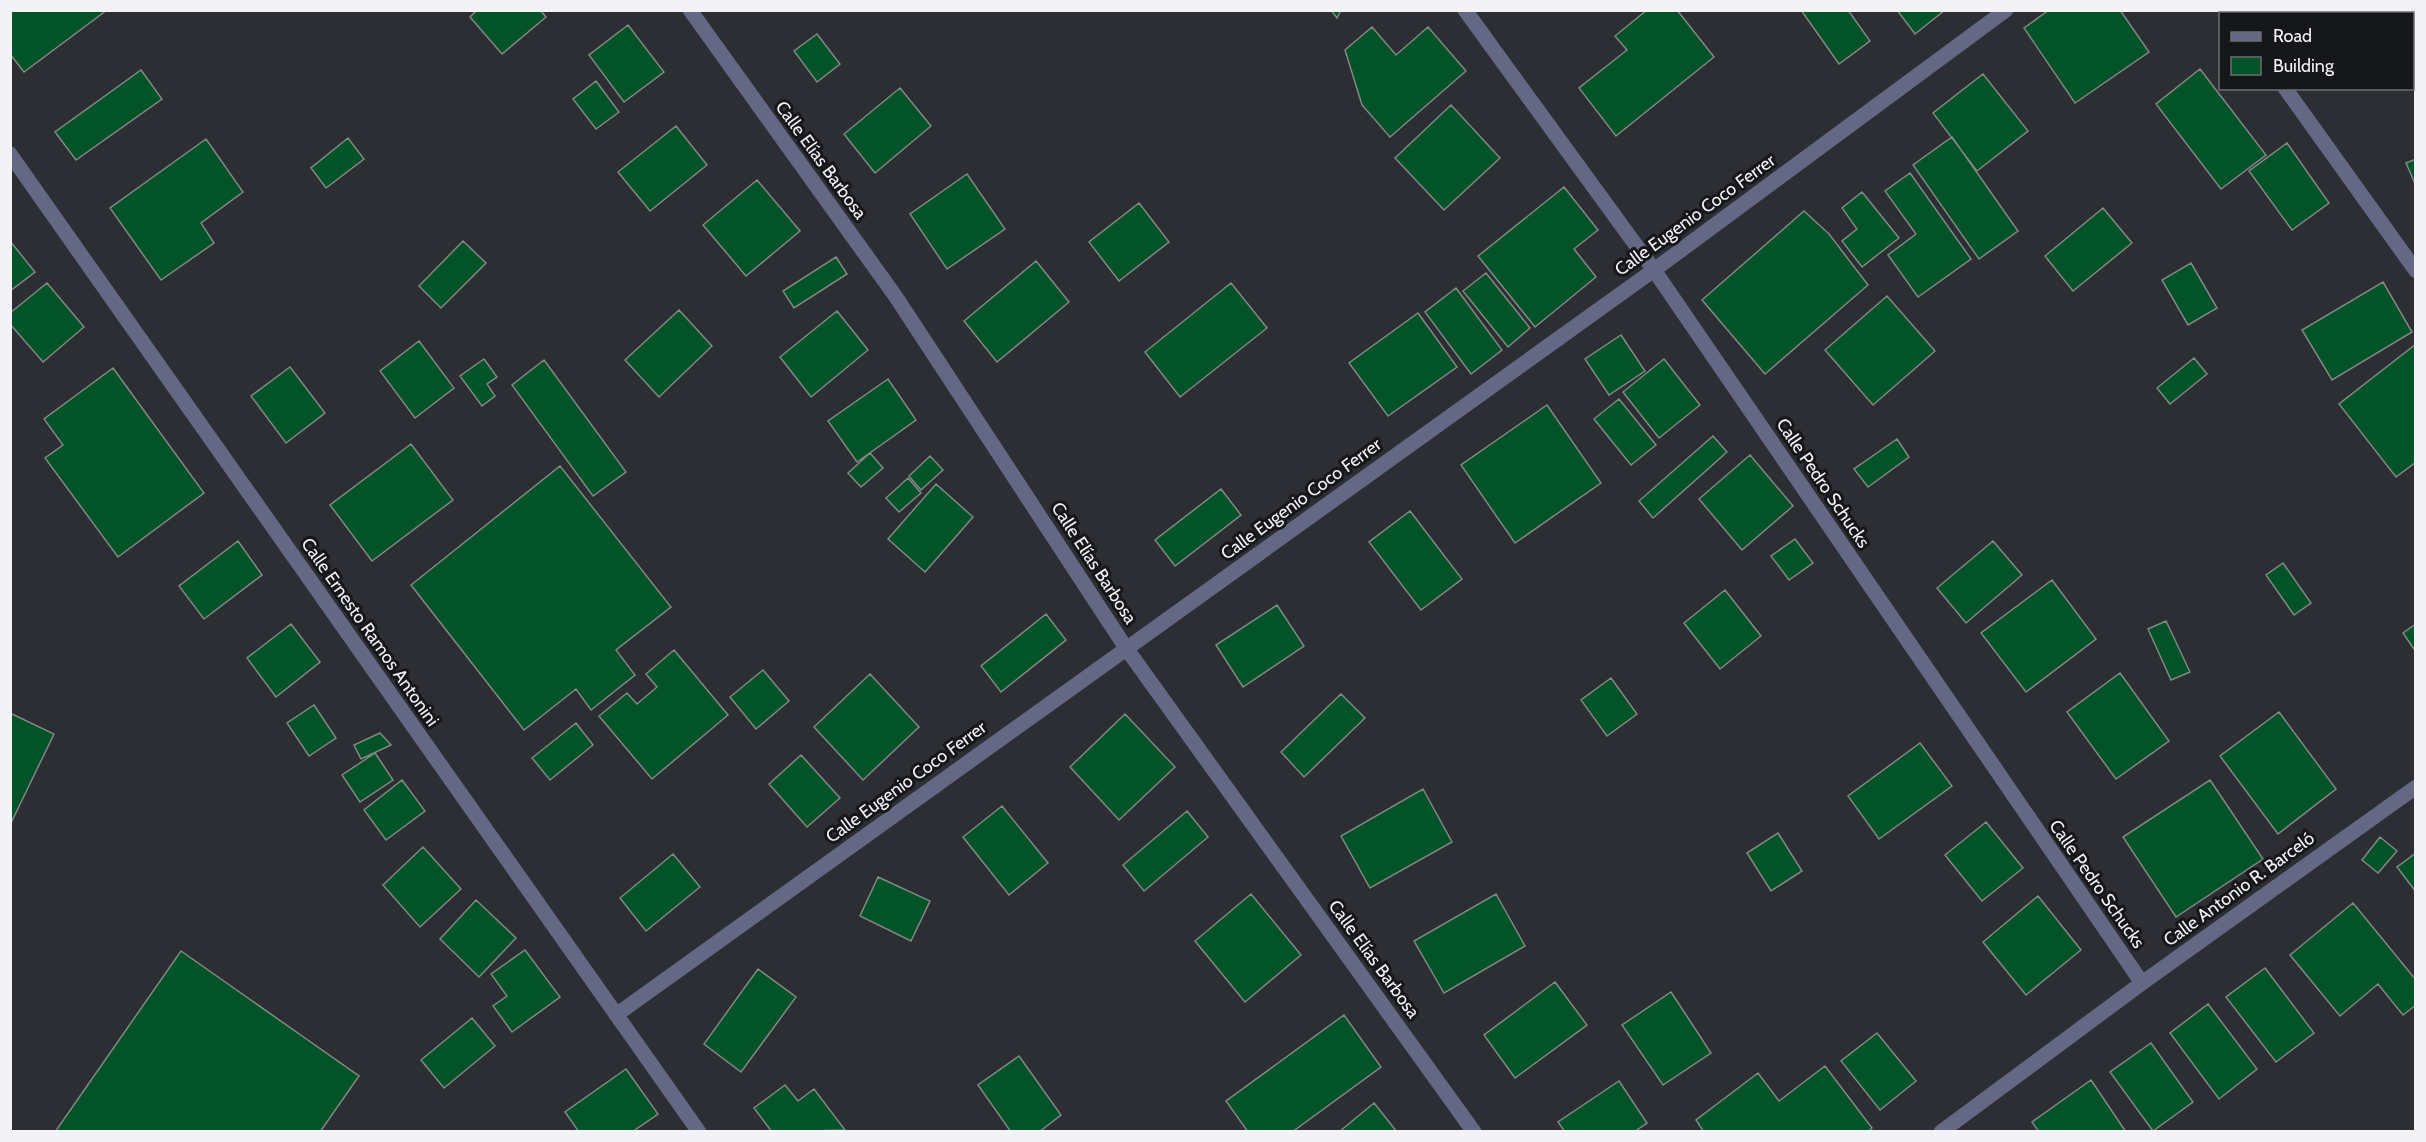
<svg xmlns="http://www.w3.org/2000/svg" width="2426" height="1142" viewBox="0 0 2426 1142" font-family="Cabin,sans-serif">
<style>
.building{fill:#035329;stroke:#828883;stroke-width:1.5}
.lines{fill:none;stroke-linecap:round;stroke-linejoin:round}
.minor{stroke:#656884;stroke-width:15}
.labels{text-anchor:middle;stroke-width:6;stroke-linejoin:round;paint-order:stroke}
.street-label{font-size:18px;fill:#f3f3f7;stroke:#161719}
</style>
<rect width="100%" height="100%" fill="#2d2e34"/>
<path class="building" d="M13,10H107L24,72L10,54V12Z
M477,10H540L546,17L502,54L470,17Z
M1331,10H1341L1337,18Z
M1647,10H1677L1714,57L1616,136L1579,88L1627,50L1615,36Z
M1801,10H1848L1870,41L1839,64Z
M1897,10H1945L1915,34Z
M2049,10H2120L2149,52L2075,103L2024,28Z
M2313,10H2376L2372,14H2315Z
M628,25L664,72L624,102L589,55Z
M1372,27L1396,55L1428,27L1466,71L1390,137L1362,105L1345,50Z
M817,34L840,64L817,82L794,51Z
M2200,69L2266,155L2221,189L2156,104Z
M141,70L162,99L76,160L55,132Z
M1983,74L2028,131L1977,171L1933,113Z
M596,81L619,112L596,129L573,99Z
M900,88L931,126L875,173L844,134Z
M1451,105L1500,158L1444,210L1395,158Z
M676,126L707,165L650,211L618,172Z
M1952,137L2018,231L1979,259L1913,165Z
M348,138L364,159L326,188L311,168Z
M206,139L243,192L201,223L214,243L161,280L110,208Z
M2287,143L2329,203L2292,230L2249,171Z
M2416,159V186L2406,163Z
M1910,173L1971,259L1918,297L1888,255L1916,234L1885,191Z
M967,174L1005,229L947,269L910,214Z
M757,180L800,231L746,276L703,225Z
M1564,187L1598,230L1574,249L1596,277L1535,327L1478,256Z
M1862,192L1899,238L1862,267L1842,241L1857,229L1842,208Z
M1139,203L1169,242L1119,281L1089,242Z
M2103,208L2132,243L2073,291L2045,256Z
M1804,211L1829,234L1868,285L1765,374L1702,300Z
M10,241L35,272L10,291Z
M463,241L486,263L441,308L419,286Z
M836,257L847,274L794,308L783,291Z
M1036,261L1069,302L997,362L964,321Z
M2191,263L2217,308L2188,325L2162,280Z
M1486,273L1530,328L1508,347L1463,291Z
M2383,282L2412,332L2332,380L2302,330Z
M47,283L84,327L43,362L10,324V313Z
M1231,283L1267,328L1180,397L1145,352Z
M1456,288L1502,350L1471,374L1425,312Z
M1887,296L1935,351L1873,405L1825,350Z
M679,310L712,346L659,397L625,360Z
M837,311L868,350L811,397L780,357Z
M1418,313L1457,367L1388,416L1349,363Z
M1621,335L1645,371L1609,395L1585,359Z
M419,341L454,388L415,418L380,371Z
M2416,344V462L2396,477L2339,404Z
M2194,358L2207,374L2170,404L2157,388Z
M484,359L497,377L487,384L495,396L482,406L460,376Z
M1664,359L1700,405L1659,438L1623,392Z
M544,360L626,472L593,496L512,385Z
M290,367L325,413L286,443L251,396Z
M113,368L204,493L118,557L45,458L63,445L44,419Z
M888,379L916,420L857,462L828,421Z
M1619,399L1656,445L1631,465L1594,419Z
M1547,405L1601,483L1515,543L1461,465Z
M1713,436L1727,452L1653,518L1639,501Z
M1897,439L1909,457L1868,487L1854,469Z
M411,444L453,500L372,561L330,505Z
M870,453L883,468L861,487L848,473Z
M1750,455L1793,506L1742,550L1699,499Z
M930,456L943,470L921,490L909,476Z
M560,466L671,607L616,650L635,675L591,710L576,689L524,730L411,585Z
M908,478L921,493L899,512L886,498Z
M936,484L973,517L925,572L888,539Z
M1221,489L1241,515L1175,566L1155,540Z
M1410,511L1462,579L1421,610L1369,542Z
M1795,539L1813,563L1789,580L1771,556Z
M238,541L262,575L204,619L179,586Z
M1993,541L2022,575L1966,623L1937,588Z
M2283,563L2311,603L2294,615L2266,575Z
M2052,580L2096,639L2026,692L1981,633Z
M1725,590L1761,636L1720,669L1684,623Z
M1277,605L1304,646L1243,687L1216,645Z
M1046,614L1066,640L1001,692L981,666Z
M2166,621L2190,672L2171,680L2148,629Z
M291,624L320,662L276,697L247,658Z
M2416,624V652L2403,633Z
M674,650L728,715L652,779L599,716L627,693L637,704L657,687L646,674Z
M763,670L789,701L756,729L730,697Z
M2120,673L2169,741L2116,779L2067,712Z
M870,674L919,727L863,780L814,727Z
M1611,678L1637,714L1607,736L1581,700Z
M1341,694L1365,718L1304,777L1281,752Z
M314,705L336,738L309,756L287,723Z
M2279,712L2336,789L2278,834L2220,756Z
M10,713L54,734L10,825Z
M1125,714L1175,767L1119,820L1070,767Z
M576,723L593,745L550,780L532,758Z
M380,733L391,745L361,759L354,745Z
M1920,743L1952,786L1879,839L1848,796Z
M375,753L393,780L360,802L342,775Z
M801,755L840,798L807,827L769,784Z
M402,780L425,811L386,840L364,810Z
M2210,780L2263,859L2176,917L2123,837Z
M1423,789L1452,842L1370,888L1341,836Z
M1002,806L1048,863L1009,895L963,837Z
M1187,811L1208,837L1144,891L1123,865Z
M1986,822L2023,868L1982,901L1945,855Z
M1778,833L1802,871L1771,891L1747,853Z
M2380,837L2397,851L2378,873L2362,860Z
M423,847L461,889L420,927L383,885Z
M2416,853V892L2397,867Z
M673,854L700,887L646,931L620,898Z
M878,877L930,901L911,941L860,916Z
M1251,894L1301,955L1245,1002L1195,941Z
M1496,894L1525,946L1444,993L1414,941Z
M2038,896L2081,950L2026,995L1983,942Z
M476,900L516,938L479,977L440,939Z
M2353,903L2416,980V1005L2403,1015L2378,984L2340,1016L2290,955Z
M525,950L560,997L512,1032L493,1006L507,996L491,974Z
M181,951L359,1076L320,1132H55Z
M2265,968L2314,1033L2276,1062L2226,997Z
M758,969L796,997L741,1072L704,1044Z
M1555,982L1587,1025L1515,1078L1484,1035Z
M1671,992L1711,1053L1663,1085L1622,1025Z
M2208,1004L2257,1069L2219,1099L2170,1033Z
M1344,1015L1381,1067L1292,1132H1248L1226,1101Z
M472,1018L495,1046L444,1088L421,1060Z
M1877,1033L1916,1081L1880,1110L1841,1061Z
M2151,1043L2193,1102L2153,1131L2110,1072Z
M1019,1056L1061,1115L1039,1132H1011L978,1085Z
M1825,1066L1872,1128L1868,1132H1704L1696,1120L1758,1073L1779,1101Z
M626,1069L658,1114L632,1132H579L565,1112Z
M2091,1080L2126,1132H2039L2032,1122Z
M1619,1081L1647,1123L1634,1132H1565L1558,1122Z
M785,1085L798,1101L814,1089L845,1130L772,1132L754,1108Z
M1374,1103L1397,1132H1339Z"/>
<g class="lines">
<path class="minor" d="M690,10L896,297L1126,648L1474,1132
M1465,10L1654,270L2142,983
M2229,10L2231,14
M2285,88L2416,271
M10,154L699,1132
M616,1015L1654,270L2006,10
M1941,1132L2142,983L2416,787"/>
</g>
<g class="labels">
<g class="street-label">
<text transform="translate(821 160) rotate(54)" y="6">Calle Elías Barbosa</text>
<text transform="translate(1695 215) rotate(-36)" y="6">Calle Eugenio Coco Ferrer</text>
<text transform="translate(1823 483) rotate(56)" y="6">Calle Pedro Schucks</text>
<text transform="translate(1301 499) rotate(-36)" y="6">Calle Eugenio Coco Ferrer</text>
<text transform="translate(1094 563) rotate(57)" y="6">Calle Elías Barbosa</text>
<text transform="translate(370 632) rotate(55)" y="6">Calle Ernesto Ramos Antonini</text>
<text transform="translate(906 782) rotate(-36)" y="6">Calle Eugenio Coco Ferrer</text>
<text transform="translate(2097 884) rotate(55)" y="6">Calle Pedro Schucks</text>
<text transform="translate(2239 889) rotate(-36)" y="6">Calle Antonio R. Barceló</text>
<text transform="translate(1374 959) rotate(54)" y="6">Calle Elías Barbosa</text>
</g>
</g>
<rect width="2426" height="1142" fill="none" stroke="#f3f3f7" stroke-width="24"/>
<rect x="2219" y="12" width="195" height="78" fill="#161719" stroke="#6e6f72" stroke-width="1.5"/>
<rect x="2231" y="32" width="30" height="9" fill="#656884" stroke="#6e6f72" stroke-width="1.5"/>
<text x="2273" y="42" font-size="18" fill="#f3f3f7">Road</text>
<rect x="2231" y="57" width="30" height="18" fill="#035329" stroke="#6e6f72" stroke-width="1.5"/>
<text x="2273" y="72" font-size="18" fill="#f3f3f7">Building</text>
</svg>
